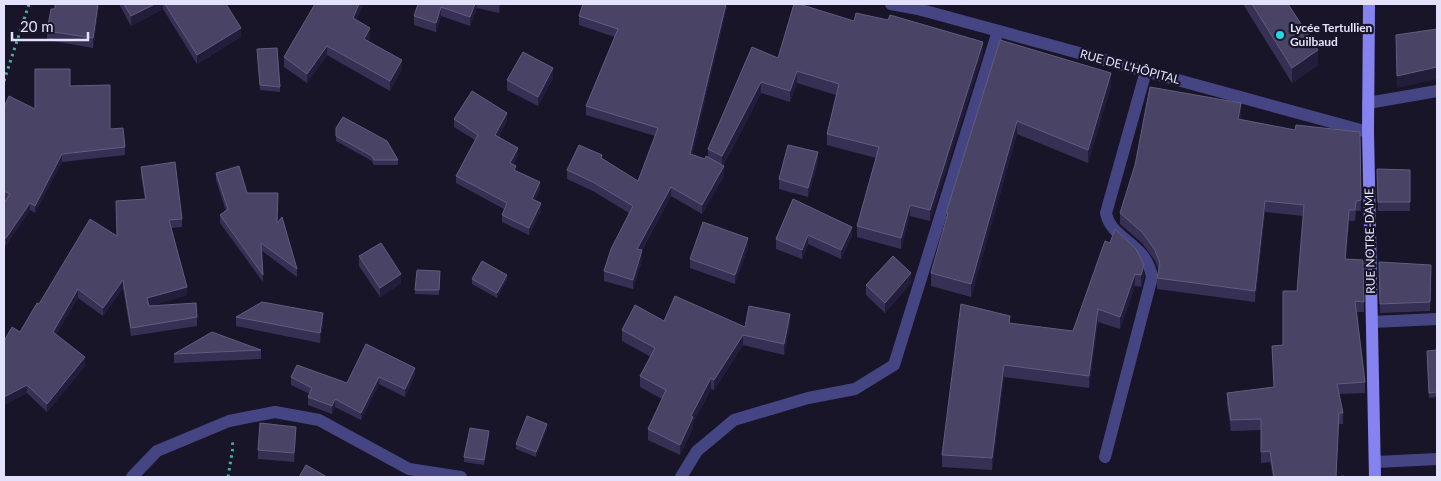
<svg xmlns="http://www.w3.org/2000/svg" width="1441" height="481" viewBox="0 0 1441 481" font-family="Lato,sans-serif">
<style>
.lines{fill:none;stroke-linecap:round;stroke-linejoin:round}
.path{stroke:#41afa6;stroke-width:3;stroke-dasharray:2.5 4;stroke-linecap:butt}
.lane{stroke:#464583;stroke-width:12}
.street{stroke:#464583;stroke-width:12}
.secondary{stroke:#8483f0;stroke-width:12}
.wall{fill:#373055}
.shaded-wall{fill:#231d3c}
.building{fill:#494366;stroke:#625c7e}
.poi-dot{fill:#24d5e4;stroke:#181529;stroke-width:2}
.labels{text-anchor:middle;stroke-width:4.5;stroke-linejoin:round;paint-order:stroke}
.poi-label{font-size:12px;font-weight:bold;fill:#e3e1fb;stroke:#181529;text-anchor:start}
.street-label{font-size:12px;fill:#e3e1fb;stroke:#181529}
</style>
<rect width="100%" height="100%" fill="#181529"/>
<g class="lines">
<path class="path" d="M4,81L29,4
M228,477L233,447L232,439"/>
<path class="lane" d="M1368,103L1437,91
M1376,462L1437,459"/>
<path class="street" d="M891,4L918,9L1368,132
M1372,322L1437,319
M1105,457L1152,277C1146,242 1111,240 1106,213L1146,71
M132,477L157,451L229,421L275,412L319,420L409,469L461,477
M681,477L697,451L734,420L808,398L855,389L894,365L998,31"/>
<path class="secondary" d="M1369,4L1368,132L1375,477"/>
</g>
<path class="wall" d="M99,4L93,48L47,40V31L55,9Z
M119,4H226L241,37L197,64L163,9L131,26Z
M315,4H363L356,20L370,38L368,41L402,69L390,91L327,55L307,83L284,67V57Z
M415,4H501L499,13L477,8L470,26L441,16L436,32L414,25V16L418,5Z
M727,4V7L692,155L705,159L708,157V149L778,58L854,21L983,53L930,221L910,216L901,249L857,237V226L876,158L827,145V134L836,95L797,83L790,102L761,93L723,166L724,176L702,214L671,196L642,250V260L633,289L604,281V271L629,213L593,191L567,179V170L602,158L638,181L655,136L586,115V106L615,37L579,25V16Z
M1243,4H1288L1318,65L1292,83Z
M1000,40L1111,86L1088,163L1017,134L971,297L931,286V273L946,222V213Z
M257,54L280,87V92L260,90Z
M553,78L538,106L507,90V80Z
M70,86L110,129L125,147V155L62,162L35,213L30,210L6,245L4,244V203L6,200L4,199V107L35,109Z
M1241,114L1240,120L1295,130L1360,132L1361,211H1356L1355,221H1349L1346,259L1363,260L1364,312H1357L1365,382V393L1339,394L1343,413V424H1339L1336,477H1344H1273L1270,462L1261,463V430L1231,431L1227,404V393L1274,387L1272,346L1283,345L1297,291L1303,216L1265,212L1255,302L1157,289V278L1159,271L1155,261L1142,243L1120,224V213Z
M454,119L507,121L499,136L518,155L513,165L516,171L540,189L535,200L541,211L529,235L502,222V215L504,209L456,183V176L475,140L454,127Z
M336,128L398,160V165H374L372,161L336,141Z
M818,162L808,197L779,189V179Z
M141,167L182,219V227L171,228L187,295L150,306L197,317V326L131,336L123,288L103,316L78,298L56,334L85,366L47,412L27,393L4,405V341L20,332L39,304L117,236L145,200L141,175Z
M1377,169L1410,170V211H1378Z
M216,173L247,193L277,222L297,269V277L262,251L263,282L220,223V215L226,211L216,180Z
M793,199L852,236L841,259L808,244L802,259L776,249V239Z
M748,247L735,284L690,268V259Z
M359,256L401,283L380,297L359,266Z
M1379,262L1431,274L1430,311L1380,313Z
M1144,265V277L1141,287L1135,286L1120,329L1098,322L1089,388L1004,377L992,470L942,467V455L1010,323L1073,331Z
M440,271L439,295L415,294V290Z
M472,279L507,280L497,298L472,284Z
M911,283L885,313L866,295V285Z
M236,317L323,323L320,343L236,326Z
M664,321L745,327L790,324L784,355L743,345L714,390L711,389L693,423V428L680,455L648,440V429L662,399L640,387V376L651,357L622,341V330Z
M366,344L415,375L405,397L379,384L361,420L335,407L332,414L308,405V397L310,394L291,385V377L347,383Z
M261,350V359L174,363V354Z
M1437,350V397L1429,398L1427,356Z
M547,429L536,457L516,449V444Z
M296,436L294,462L258,459V450Z
M489,436L484,465L464,462V457Z"/>
<path class="shaded-wall" d="M98,4H99L93,48V38Z
M155,4H163V9L131,26V16Z
M359,4H363L353,28V18Z
M475,4H477V8L470,26V17Z
M499,4H501L499,13Z
M726,4H727V7L690,164V154Z
M441,7V16L436,32V23Z
M241,28V37L197,64V55Z
M370,28V38L364,48V39Z
M983,42V53L930,221V210Z
M327,46V55L307,83V74Z
M1318,50V65L1292,83V68Z
M402,60V69L390,91V81Z
M1437,67V79L1397,88V76Z
M553,68V78L538,106V97Z
M797,71V83L790,102V91Z
M1111,73V86L1088,163V150Z
M761,82V93L722,167V156Z
M1241,103V114L1238,130V119Z
M507,113V121L495,142V135Z
M1017,121V134L971,297V284Z
M518,148V155L510,170V163Z
M818,152V162L808,197V188Z
M62,154V162L35,213V206Z
M724,166V176L702,214V205Z
M540,182V189L532,206V199Z
M671,187V196L637,258V249Z
M1265,201V212L1255,302V291Z
M30,203V210L6,245V238Z
M541,203V211L529,235V228Z
M910,205V216L901,249V238Z
M1349,210V221L1345,270V259Z
M852,227V236L841,259V250Z
M808,235V244L802,259V250Z
M748,238V247L735,284V275Z
M642,250V260L633,289V280Z
M1144,265V277L1141,287V275Z
M911,273V283L885,313V303Z
M401,274V283L380,297V288Z
M1135,274V286L1120,329V317Z
M507,275V280L497,298V293Z
M123,280V288L103,316V308Z
M187,287V295L147,307V298Z
M78,289V298L53,340V332Z
M1098,309V322L1089,388V376Z
M323,313V323L320,343V333Z
M790,314V324L784,355V344Z
M743,335V345L714,390V380Z
M85,357V366L47,412V404Z
M1004,365V377L992,470V458Z
M415,368V375L405,397V389Z
M379,377V384L361,420V413Z
M711,378V389L693,423V428L680,455V445L691,416Z
M27,385V393L4,405V397Z
M335,399V407L332,414V406Z
M1339,413V424L1336,477Z
M547,424V429L536,457V452Z
M296,427V436L294,462V453Z
M489,431V436L484,465V460Z"/>
<path class="building" d="M55,4H98L93,38L47,31L51,9H55Z
M124,4H155L131,16Z
M165,4H226L241,28L197,55Z
M315,4H359L353,18L370,28L364,39L402,60L390,81L327,46L307,74L284,57Z
M418,4H475L470,17L441,7L436,23L414,16Z
M583,4H726L690,154L705,159L706,156L724,166L702,205L671,187L637,249L642,250L633,280L604,271L611,249L633,206L593,182L567,170L579,145L602,155L601,158L638,181L658,128L586,106L618,29L579,16Z
M794,4H799L854,21L856,13L888,20L890,15L983,42L930,210L910,205L901,238L857,226L879,147L827,134L839,84L797,71L790,91L761,82L722,156L708,149L752,47L778,58Z
M1252,4H1288L1318,50L1292,68Z
M1437,29V67L1397,76L1396,35Z
M1000,40L1111,73L1088,150L1017,121L971,284L931,273L948,213H946Z
M277,48L280,87L260,85L257,49Z
M523,52L553,68L538,97L507,80Z
M35,69H70V86L110,85V129L123,128L125,147L62,154L35,206L30,203L6,238L4,237V203L10,194L4,191V107L9,96L35,109Z
M1150,87L1241,103L1238,119L1295,130L1296,125L1360,132L1361,200L1356,201L1355,210H1349L1345,259L1363,260L1364,302L1355,301L1365,382L1337,384L1343,413H1339L1336,477L1344,476V477H1274L1270,451L1261,452V419L1231,420L1227,393L1274,387L1272,346L1283,345V291H1297L1304,205L1265,201L1255,291L1157,278L1160,264L1155,250L1142,232L1120,213L1135,165Z
M472,91L507,113L495,135L518,148L510,163L516,166L514,170L540,182L532,199L541,203L529,228L502,215L507,203L456,176L478,135L454,119Z
M343,117L387,141L398,160H374L372,156L336,136V128Z
M788,145L818,152L808,188L779,179Z
M175,162L182,219L169,220L187,287L147,298L149,306L196,303L197,317L131,328L123,280L103,308L78,289L53,332L85,357L47,404L27,385L4,397V341L12,327L20,332L37,303L39,304L90,219L117,236L116,201L146,199L141,167Z
M239,166L247,193H278L277,223L282,217L297,269L261,243L263,275L220,215L228,209L216,173Z
M1377,169L1410,170V202H1378Z
M793,199L852,227L841,250L808,235L802,250L776,239Z
M703,222L748,238L735,275L690,259Z
M1115,229L1136,249L1144,265L1141,275L1135,274L1120,317L1098,309L1089,376L1004,365L992,458L942,455L961,304L1010,316L1009,323L1073,331L1105,241L1110,243Z
M381,243L401,274L380,288L359,256Z
M893,256L911,273L885,303L866,285Z
M482,261L507,275L497,293L472,279Z
M1379,262L1431,265L1430,302L1380,304Z
M417,270L440,271L439,290H415Z
M675,296L745,327L749,306L790,314L784,344L743,335L714,380L711,378L691,416L693,417L680,445L648,429L666,390L640,376L655,348L622,330L635,305L664,321Z
M262,302L323,313L320,333L236,317Z
M212,332L261,350L174,354Z
M366,344L415,368L405,389L379,377L361,413L335,399L332,406L308,397L312,388L291,377L297,365L347,383Z
M1437,350V392L1429,393L1427,351Z
M527,416L547,424L536,452L516,444Z
M260,423L296,427L294,453L258,450Z
M470,428L489,431L484,460L464,457Z
M306,465L327,477H299Z"/>
<circle class="poi-dot" cx="1280" cy="35" r="5"/>
<g class="labels">
<g class="poi-label">
<text x="1290" y="32">Lycée Tertullien<tspan x="1290" dy="14">Guilbaud</tspan></text>
</g>
<g class="street-label">
<text transform="translate(1130 67) rotate(15)" y="4">RUE DE L'HÔPITAL</text>
<text transform="translate(1370 241) rotate(-91)" y="4">RUE NOTRE-DAME</text>
</g>
</g>
<rect width="1441" height="481" fill="none" stroke="#e3e1fb" stroke-width="10"/>
<path d="M12 32v8h76v-8" fill="none" stroke="#e3e1fb" stroke-width="2.5"/>
<text x="20" y="32" font-size="15" fill="#e3e1fb" stroke="#181529" stroke-width="4" paint-order="stroke">20 m</text>
</svg>
